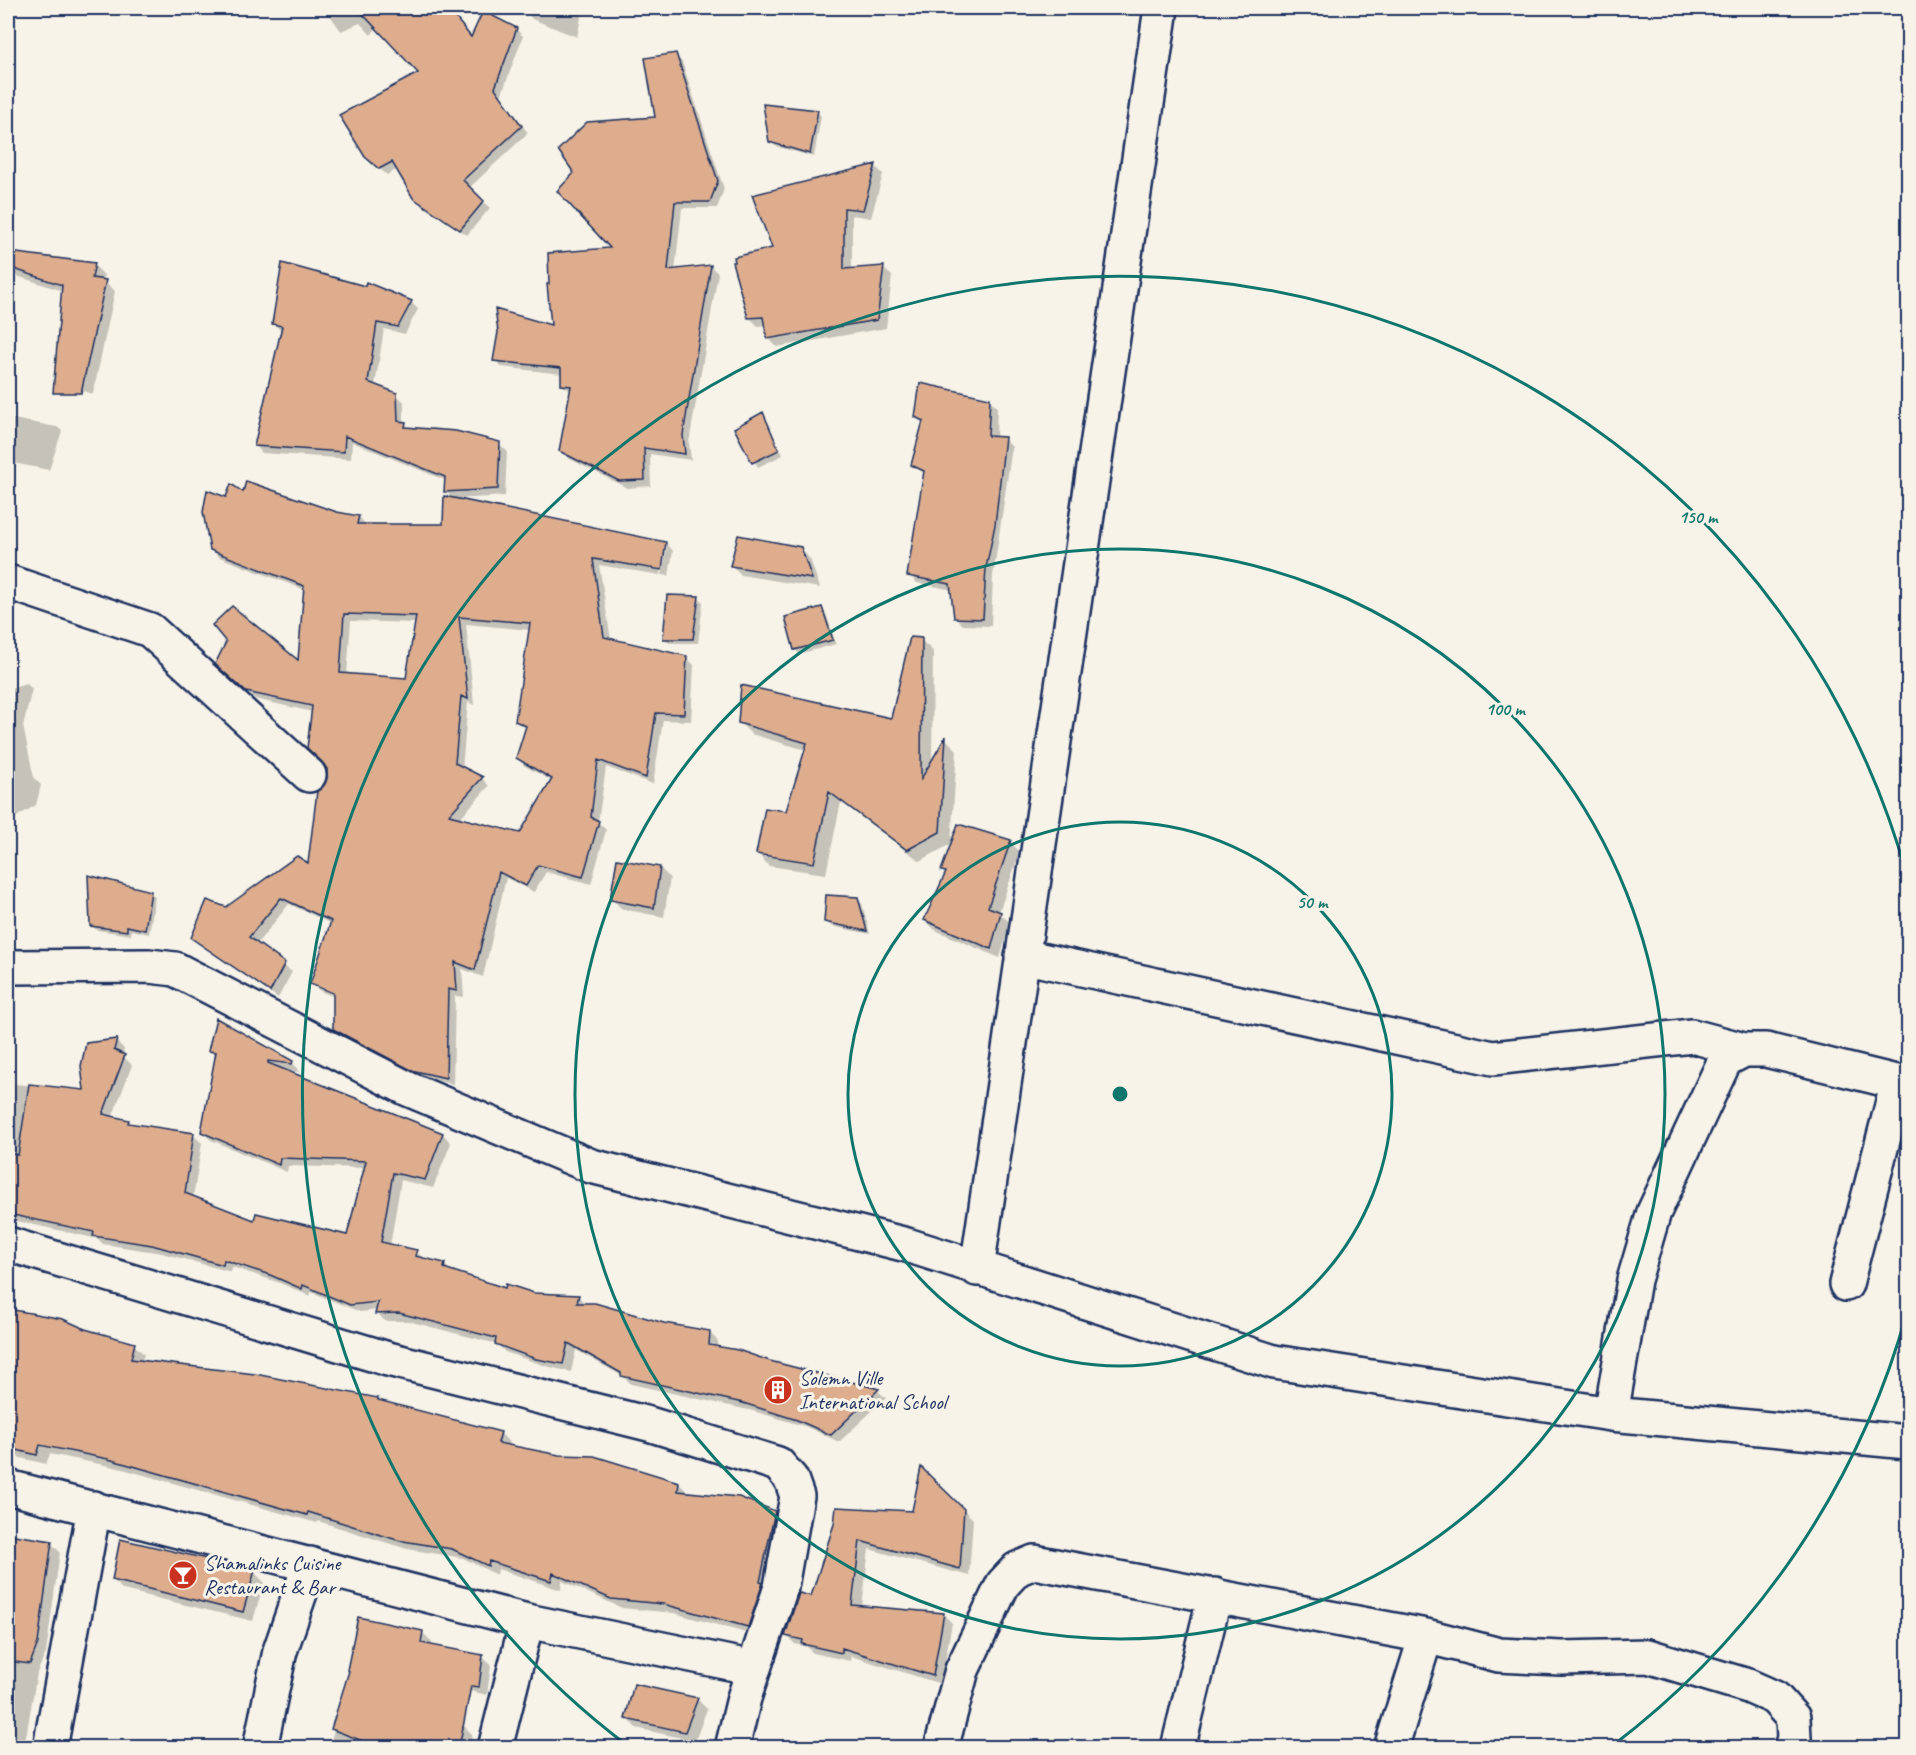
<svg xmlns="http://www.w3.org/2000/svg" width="1916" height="1755" viewBox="0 0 1916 1755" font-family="Caveat,sans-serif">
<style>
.shadow{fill:#0003;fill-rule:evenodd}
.building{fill:#ddad8e;stroke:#1b2f5e;stroke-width:1.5;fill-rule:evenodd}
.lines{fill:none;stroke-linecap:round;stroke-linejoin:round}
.minor-casing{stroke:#1b2f5e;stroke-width:38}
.minor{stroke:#f7f3e8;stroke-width:33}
.ring{fill:none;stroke:#0f766e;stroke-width:3}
.labels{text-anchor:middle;stroke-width:6;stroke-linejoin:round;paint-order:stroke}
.poi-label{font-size:21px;fill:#1b2f5e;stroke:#f7f3e8;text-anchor:start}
.centre{fill:#0f766e;stroke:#f7f3e8;stroke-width:3}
.ring-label{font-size:18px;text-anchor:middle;font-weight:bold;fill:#0f766e;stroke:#f7f3e8;stroke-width:6;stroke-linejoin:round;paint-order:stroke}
</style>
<rect width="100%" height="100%" fill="#f7f3e8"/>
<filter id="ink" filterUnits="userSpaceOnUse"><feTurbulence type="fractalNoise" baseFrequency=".0167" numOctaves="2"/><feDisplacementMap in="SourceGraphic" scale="12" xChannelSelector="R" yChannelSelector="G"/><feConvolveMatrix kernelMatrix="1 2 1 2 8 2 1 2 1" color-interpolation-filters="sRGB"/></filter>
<g filter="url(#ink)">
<path class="shadow" d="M325,8H448L472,39L516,29L523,36L501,96L528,133L469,188L490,208L467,235L422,205L398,169L387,175L374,164L420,73L377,27L371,35L360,23L341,31Z
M523,8H583L577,37L532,19Z
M675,55L682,62L724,189L717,208H682L675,271L711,267L718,273L689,443L691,460L650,454L651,486L627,488L568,458L561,451L572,392L562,385V374L501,367L495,360L553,327L613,249Z
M817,112L821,116L814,157L775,146L770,142Z
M875,166L883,174L871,218L852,215V270L883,268L892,276L886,328L777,347L768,338L766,325L758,326L749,317Z
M10,254L94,265L104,275L103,281L115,291L93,394L66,385L63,291L17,276L8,266Z
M411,302L418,309L405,334L384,329L375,386L396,394L404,402V423L410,429L499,444L507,451L505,496L456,499L666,543L673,551L669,576L662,575L667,547H664L660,575L599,565L611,640L686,657L694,665L691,721L663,720L653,784L606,767L598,822L606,830L591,884L546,872L534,892L506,878L483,977L462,969L464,997L455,996L453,1084L420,1077L342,1036L335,1029V997L320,991L312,983L332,924L289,904L256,945L292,972L278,998L193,938L227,909L310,865L329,779L313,712L255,699L224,671L300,663L305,590L219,557L211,549L227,499L244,495L359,517L366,525H444L454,499L446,492L447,481L352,442L351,459L262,453L255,445L282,332L274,324ZM351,621L417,623L408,680L347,675ZM466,624L531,630L516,720L527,729L517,758L525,766L552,781L521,834L459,819L489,786L482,778L462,769L468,702L474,705Z
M989,399L997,407L996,438L1004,439L1012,447L993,576L991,626L963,625L955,617L953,590L917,583L909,575L925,474L913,465L924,424L917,417Z
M763,414L783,455L758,467L736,429Z
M8,418L57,427L62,431L49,470L8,462Z
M800,548L810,559L820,588L741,575L731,565Z
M698,598L703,602L698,643H669L664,639Z
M821,609L826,614L836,644L799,654L795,649Z
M921,640L933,651L932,763L946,739L957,750L951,844L920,861L841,802L826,874L769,866L758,854L787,813L806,750L751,734L739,722L892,719Z
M26,683L32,689L23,726L34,778L41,785L36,805L8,822V689Z
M1010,842L1020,852L999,912L1010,923L1000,958L935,930L925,920L947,875L943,871Z
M660,868L670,878L664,917L622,909L612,899Z
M150,892L155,897L149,934L131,930V935L97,930L92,926Z
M857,899L862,904L870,934L831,926L826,921Z
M116,1041L124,1049L123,1056L132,1065L112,1118L128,1121L132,1125L193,1135L202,1143L193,1198L256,1222L349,1237L366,1168L288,1166L287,1172L211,1140L202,1132L216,1057L210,1051L292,1062L300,1072L281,1070L443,1134L451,1143L433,1188L401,1180L390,1246L416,1251L425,1260L444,1264L451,1272L506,1290L578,1296L586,1305L663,1325L709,1332L718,1341L717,1348L878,1391L886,1398L839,1442L807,1427L753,1411L631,1384L624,1377L576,1350L571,1372L546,1366L505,1352L497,1344L408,1321H385L377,1313L378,1310L360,1312L311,1292L310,1296L280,1283L232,1267L231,1272L162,1253L103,1244L98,1239L8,1219V1121L15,1084L86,1091Z
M8,1310L62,1321L84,1331L134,1345L144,1354L142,1361L378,1399L381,1403L500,1433L510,1443L509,1447L679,1483L689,1494L774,1513L784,1522L757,1636L674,1613L622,1608L562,1581L561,1590L498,1569L497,1575L463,1558L407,1549L318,1521L317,1523L119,1468L50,1454L46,1464L17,1457L16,1460L8,1458Z
M922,1470L973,1519L969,1576L869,1549L862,1607L943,1614L952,1623L941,1684L851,1656L850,1661L813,1653L807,1647L795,1644L786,1635L812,1598L836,1525L913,1512Z
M8,1536L51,1543L60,1552L46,1653L37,1673L24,1748H8Z
M254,1572L264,1582L253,1621L123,1590L113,1580Z
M423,1633L432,1642L431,1646L482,1656L491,1665L487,1695L462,1689L463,1725L472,1734L470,1748H329L350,1672Z
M697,1699L707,1709L695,1741L636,1728L627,1718Z"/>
<path class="building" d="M357,8H448L471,37L483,11L517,28L495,88L522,126L463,180L484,201L460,230L413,198L392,162L379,169L365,157L339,115L418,73Z
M676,53L718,181L710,202H675L668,270L711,265L683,435L685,454L644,448L645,480L619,481L559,451L571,386L561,385V368L493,361L498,332L495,309L551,325L547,284H549L548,253L610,248L557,191L574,173L558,150L587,122L655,117L645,58Z
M763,104L818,110L810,154L769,142Z
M876,164L863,210L844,208V269L884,266L877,320L767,339L763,317L748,318L732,262H735L734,257L772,248L752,195Z
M9,252L95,263L92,278L106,280L81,393H53L62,285L8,267Z
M282,263L365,286L366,282L412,301L398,327L377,323L368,382L397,393L398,421L406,422L405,427L456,431L500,442L498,489L444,492L445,477L345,436L344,452L254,446L282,326L272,324Z
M920,383L990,398L988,436L1005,437L995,525L986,568L983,619L954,618L950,584L907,576L924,471L911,465L923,421L915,417Z
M763,412L779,450L752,463L734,428Z
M246,481L337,512L359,516L357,524H443L444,496L666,542L662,570L593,559L604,637L687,656L684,714L656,713L646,778L598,760L591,817L599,821L583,877L538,865L526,886L499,872L475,970L455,962L457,991L448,989L446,1078L411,1070L333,1029V993L310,984L331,921L281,898L249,937L285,963L270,992L191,938L207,900L226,907L297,856L308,863L317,791L327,778V769L322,762L307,748L312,706L246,692L215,664L226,642L212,625L232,606L298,660L304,586L210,550L203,512L207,490L226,497L231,484L243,492ZM344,614L416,616L406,678L340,673ZM459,617L530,623L515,721L526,726L516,758L552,779L520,833L449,815L483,777L455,763L461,696L468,699Z
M738,535L801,547L812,579L730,566Z
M667,595L699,596L693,639H663Z
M822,607L833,640L794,650L785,617Z
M910,637L922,638L921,779L946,736L940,832L907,850L829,792L814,863L756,854L765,808L786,811L807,743L738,723L741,685L891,718Z
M958,824L1011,840L988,907L1001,912L991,949L924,920L946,872L941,871Z
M617,859L660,867L654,908L610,900Z
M88,875L151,891L145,930L127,926V931L90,926Z
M826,895L858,897L867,931L824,922Z
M216,1018L293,1061L292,1064L268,1061V1063L443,1133L425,1180L393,1173L381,1242L417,1250L415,1256L445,1263L444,1268L505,1288L506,1284L534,1293L579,1295L577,1303H595L664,1323L710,1331L709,1345L738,1350L770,1361L879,1389L831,1435L797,1420L743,1403L621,1376V1373L568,1343L563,1364L536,1359L495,1344L496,1338L399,1313L375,1314L378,1302L350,1305L303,1285L302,1289L270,1275L224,1260L223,1265L152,1245L93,1236L94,1232L8,1214V1153L18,1155L29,1084L84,1090L81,1066L86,1043L117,1039L114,1050L125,1055L103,1114L129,1120L128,1123L194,1133L185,1193L254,1220L256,1213L347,1235L366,1161L280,1158L279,1165L201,1132L216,1052L208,1051Z
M8,1309L63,1319L85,1329L135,1343L131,1359L255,1374L378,1398V1400L501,1432L498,1443L559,1455L594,1456L679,1482L678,1491L739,1497L775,1511L760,1582L763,1583L748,1627L663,1604L611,1599L553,1573L551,1581L489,1561L488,1566L452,1549L397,1540L308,1512L307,1515L108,1459L40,1445L37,1455L8,1448Z
M921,1467L964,1509L960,1569L860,1541L852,1605L944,1613L933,1676L842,1648V1653L802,1644L803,1640L785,1636L799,1593L811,1596L834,1524L836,1507L912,1511Z
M8,1534L52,1541L38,1643L30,1664L8,1661Z
M120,1539L255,1570L243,1612L112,1580Z
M358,1617L423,1631L421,1643L483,1655L479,1687L471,1686L459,1748H381L331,1729L349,1671L347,1670Z
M634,1684L698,1698L685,1732L625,1719Z"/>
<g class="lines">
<g class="minor-casing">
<path id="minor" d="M8,582L150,630L309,775
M1022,956L1493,1058L1692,1036L1744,1050
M8,967L149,966L175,969L408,1089L591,1166L907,1245L1274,1362L1611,1414L1908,1442
M8,1244L388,1359L649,1424L778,1464L791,1479L797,1496L781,1587L744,1698L732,1748
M977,1269L1161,8
M1846,1284L1898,1082
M1611,1414L1634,1280L1654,1212L1725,1060L1744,1050H1766L1908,1085
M8,1487L527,1621L754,1668
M50,1748L94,1508
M260,1748L280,1651L310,1564
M495,1748L527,1621
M941,1748L962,1670L1003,1584L1017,1569L1034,1562L1426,1636L1499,1655L1561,1658L1648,1656L1748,1686L1775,1698L1793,1718L1794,1738L1791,1748
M1178,1748L1215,1595
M1391,1748L1426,1636"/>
</g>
<use href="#minor" class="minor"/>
</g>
</g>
<g class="ring">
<circle cx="1120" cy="1094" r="272"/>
<circle cx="1120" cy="1094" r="545"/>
<path d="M1907 1312A817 817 0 0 1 1612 1746M628 1746A817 817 0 1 1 1907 876"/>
</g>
<defs>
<g id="building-disc" transform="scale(1.5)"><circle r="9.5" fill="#c8321e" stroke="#f7f3e8"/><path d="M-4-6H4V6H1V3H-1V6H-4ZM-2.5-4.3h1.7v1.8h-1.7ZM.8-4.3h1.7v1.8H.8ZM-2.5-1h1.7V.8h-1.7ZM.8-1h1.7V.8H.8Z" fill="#fff"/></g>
<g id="bar-disc" transform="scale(1.5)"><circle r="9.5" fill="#c8321e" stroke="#f7f3e8"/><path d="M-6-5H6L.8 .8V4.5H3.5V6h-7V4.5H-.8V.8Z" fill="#fff"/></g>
</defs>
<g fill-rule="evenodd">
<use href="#building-disc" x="778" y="1390"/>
<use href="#bar-disc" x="183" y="1575"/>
</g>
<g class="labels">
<g class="poi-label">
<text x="799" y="1385">Solemn Ville<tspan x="799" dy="24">International School</tspan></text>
<text x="204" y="1570">Shamalinks Cuisine<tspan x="204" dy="24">Restaurant &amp; Bar</tspan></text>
</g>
</g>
<circle cx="1120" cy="1094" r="9" class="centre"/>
<g class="ring-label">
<text x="1698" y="523">150 m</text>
<text x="1505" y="715">100 m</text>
<text x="1312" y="908">50 m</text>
</g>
<rect width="1916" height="1755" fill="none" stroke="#f7f3e8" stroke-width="30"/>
<rect x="15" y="15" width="1886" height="1725" fill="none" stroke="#1b2f5e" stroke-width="2" filter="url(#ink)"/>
</svg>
